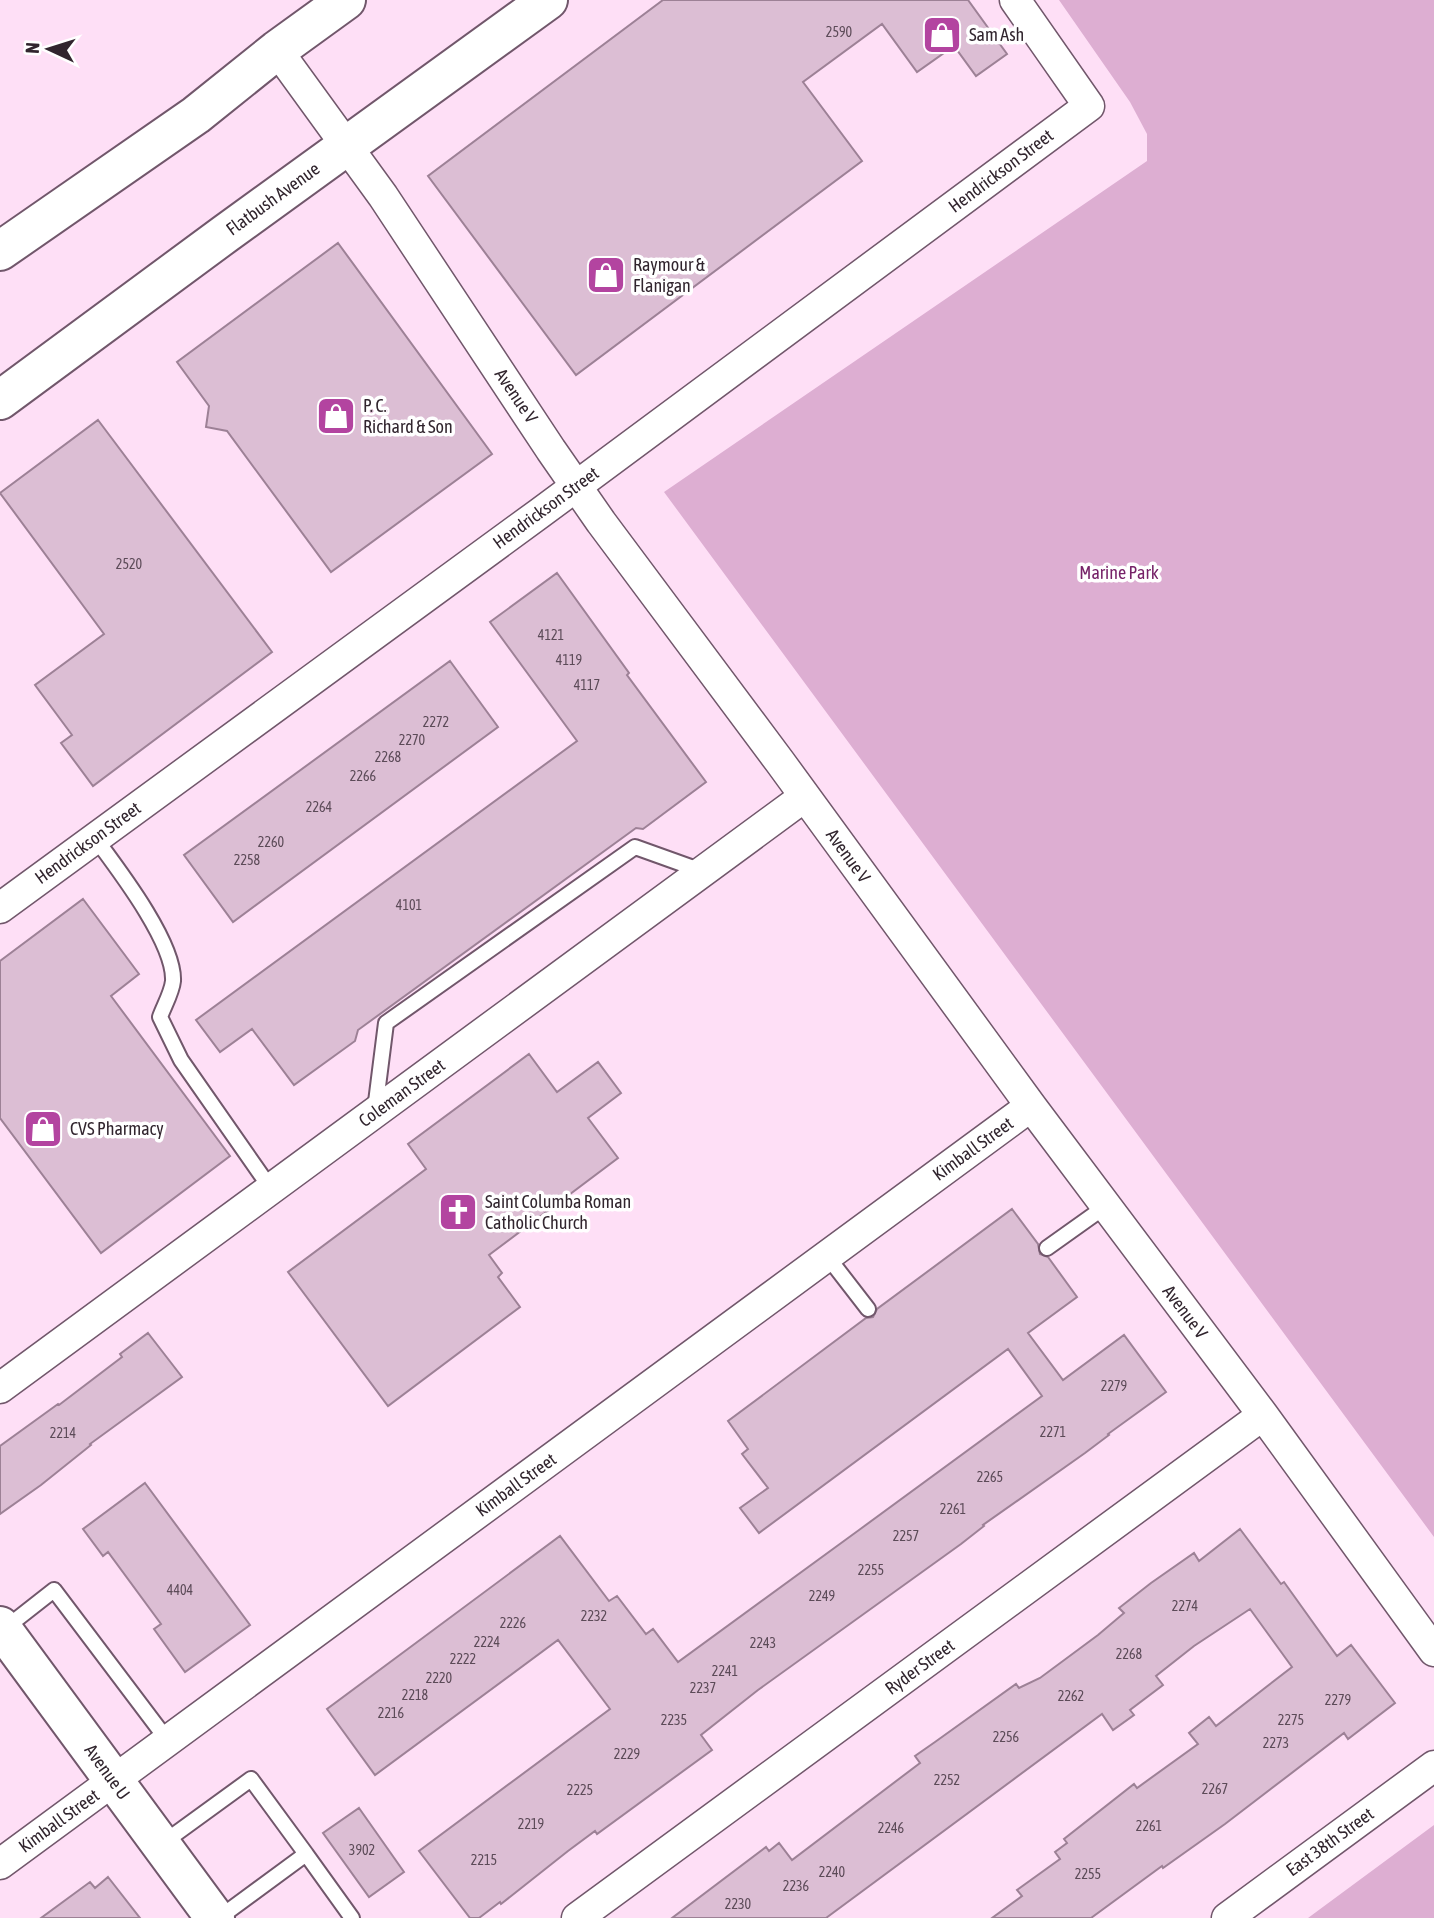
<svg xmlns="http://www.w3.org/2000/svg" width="1434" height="1918" viewBox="0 0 1434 1918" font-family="'Asap Condensed',sans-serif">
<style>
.green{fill:#ddaed2}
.building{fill:#dcbed4;stroke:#9d8196;stroke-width:2}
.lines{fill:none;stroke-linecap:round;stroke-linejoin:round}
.lane-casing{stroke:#71576b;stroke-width:18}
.street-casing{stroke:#71576b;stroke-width:33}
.secondary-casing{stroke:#71576b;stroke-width:42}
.primary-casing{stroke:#71576b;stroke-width:42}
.lane{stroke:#fff;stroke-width:14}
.street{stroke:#fff;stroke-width:30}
.secondary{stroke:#fff;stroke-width:38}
.primary{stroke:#fff;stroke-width:38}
.labels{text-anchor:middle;stroke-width:7;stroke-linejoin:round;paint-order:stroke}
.number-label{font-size:14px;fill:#5c4b58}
.poi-label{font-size:18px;fill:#31252e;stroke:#fff;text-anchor:start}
.street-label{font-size:18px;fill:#31252e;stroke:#fff}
.park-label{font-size:18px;fill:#762268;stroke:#fff}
</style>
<rect width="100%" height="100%" fill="#fedff6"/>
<path class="green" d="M1059,0H1434V1537L664,492L1147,161V134L1130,102Z
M1434,1825V1918H1308Z"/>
<path class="building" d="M663,0H968L1007,54L976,76L954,46L917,72L882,24L803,82L862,161L576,375L428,176Z
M338,243L492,454L331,572L227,431L206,427L209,406L177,362Z
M98,420L272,652L93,786L61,743L72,735L35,685L104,634L0,493Z
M557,573L629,673L627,675L706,782L643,829L636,828L358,1030L355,1041L294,1085L252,1029L220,1052L196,1020L577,741L490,622Z
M450,661L498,727L233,922L184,855Z
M83,899L139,974L111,996L230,1156L101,1253L0,1118V961Z
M529,1054L557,1092L598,1062L621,1093L588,1118L618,1158L489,1255L502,1273L498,1277L520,1307L388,1406L288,1272L426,1169L408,1144Z
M1012,1209L1038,1244L1040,1254L1048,1257L1077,1297L1028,1333L1063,1380L1124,1335L1166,1392L1108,1434L1109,1435L1085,1453L983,1525L984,1526L961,1544L758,1690L701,1735L712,1750L597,1834L595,1831L568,1851L501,1904L500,1902L479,1918H470L419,1851L610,1709L558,1640L375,1775L327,1709L560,1536L609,1601L617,1596L646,1634L653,1629L678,1662L859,1530L1042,1396L1008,1349L759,1533L740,1508L768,1488L742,1454L748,1449L728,1421L866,1318L873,1317L877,1309Z
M148,1333L182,1377L90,1444L91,1445L41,1485L0,1514V1446L58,1404L59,1405L122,1357L120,1354Z
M145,1483L250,1625L185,1672L154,1629L161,1624L108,1552L103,1556L83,1529Z
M1240,1529L1281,1584L1284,1582L1337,1656L1351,1645L1395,1703L1348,1739L1344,1733L1225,1824L1163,1868L1162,1866L1091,1918H992L1022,1896L1017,1890L1060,1859L1055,1852L1067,1843L1064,1839L1134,1784L1137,1788L1198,1744L1189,1733L1209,1717L1216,1726L1292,1667L1250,1609L1194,1646L1156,1676L1163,1685L1130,1710L1134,1715L1113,1730L1102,1714L826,1918H672L766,1847L769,1851L779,1843L792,1860L920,1763L915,1756L935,1742L1016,1684L1019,1688L1040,1678L1098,1635L1124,1613L1119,1608L1151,1583L1194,1553L1199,1561Z
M359,1808L404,1872L369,1897L323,1833Z
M108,1877L140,1918H41L90,1882L95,1888Z"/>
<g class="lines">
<g class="lane-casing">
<path id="lane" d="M95,838C118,869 175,943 173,981C172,992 164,1006 160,1017L181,1060L271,1189
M375,1110L386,1023L635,847L702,871
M1047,1248L1106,1206
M827,1256L868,1309
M3,1630L54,1590L168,1741
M163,1843L251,1779L306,1854
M219,1918L306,1854L352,1918"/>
</g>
<g class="street-casing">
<path id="street" d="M277,50L383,196L551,450L601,522L780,762L1031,1106L1263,1415L1434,1651
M0,908L540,513L1089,106L1015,0
M0,1388L804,797
M0,1864L1031,1106
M577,1918L1263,1415
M1227,1918L1434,1766"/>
</g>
<g class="secondary-casing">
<path id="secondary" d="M0,1626L215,1918"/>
</g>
<g class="primary-casing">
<path id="primary" d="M0,251L196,115L277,50L346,0
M0,400L225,234L548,0"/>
</g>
<use href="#lane" class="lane"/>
<use href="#street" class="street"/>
<use href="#secondary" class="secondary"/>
<use href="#primary" class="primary"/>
</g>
<defs>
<g id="shop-square" transform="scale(2.0125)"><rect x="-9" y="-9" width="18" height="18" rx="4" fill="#b344a0" stroke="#fff"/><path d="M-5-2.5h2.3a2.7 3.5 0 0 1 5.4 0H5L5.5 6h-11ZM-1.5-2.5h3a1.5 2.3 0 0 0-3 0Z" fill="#fff"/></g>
<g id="church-square" transform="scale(2.0125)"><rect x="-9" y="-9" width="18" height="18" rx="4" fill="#b344a0" stroke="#fff"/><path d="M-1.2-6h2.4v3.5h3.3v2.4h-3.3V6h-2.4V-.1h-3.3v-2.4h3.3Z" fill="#fff"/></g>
</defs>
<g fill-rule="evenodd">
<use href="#shop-square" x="942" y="35"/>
<use href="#shop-square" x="606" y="275"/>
<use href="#shop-square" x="336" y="416"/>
<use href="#shop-square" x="43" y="1129"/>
<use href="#church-square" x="458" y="1212"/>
</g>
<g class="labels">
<g class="number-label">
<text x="839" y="37">2590</text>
<text x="129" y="569">2520</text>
<text x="551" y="640">4121</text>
<text x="569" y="665">4119</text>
<text x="587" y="690">4117</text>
<text x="436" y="727">2272</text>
<text x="412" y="745">2270</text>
<text x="388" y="762">2268</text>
<text x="363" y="781">2266</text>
<text x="319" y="812">2264</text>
<text x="271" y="847">2260</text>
<text x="247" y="865">2258</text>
<text x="409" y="910">4101</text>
<text x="1114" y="1391">2279</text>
<text x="1053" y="1437">2271</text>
<text x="63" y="1438">2214</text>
<text x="990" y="1482">2265</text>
<text x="953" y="1514">2261</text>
<text x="906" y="1541">2257</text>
<text x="871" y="1575">2255</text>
<text x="180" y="1595">4404</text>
<text x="822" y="1601">2249</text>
<text x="1185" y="1611">2274</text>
<text x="594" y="1621">2232</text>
<text x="513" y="1628">2226</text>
<text x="487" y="1647">2224</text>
<text x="763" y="1648">2243</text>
<text x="1129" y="1659">2268</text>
<text x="463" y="1664">2222</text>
<text x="725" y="1676">2241</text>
<text x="439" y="1683">2220</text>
<text x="703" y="1693">2237</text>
<text x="415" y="1700">2218</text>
<text x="1071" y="1701">2262</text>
<text x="1338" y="1705">2279</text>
<text x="391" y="1718">2216</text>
<text x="674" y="1725">2235</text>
<text x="1291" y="1725">2275</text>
<text x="1006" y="1742">2256</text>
<text x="1276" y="1748">2273</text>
<text x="627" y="1759">2229</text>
<text x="947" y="1785">2252</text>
<text x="1215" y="1794">2267</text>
<text x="580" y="1795">2225</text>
<text x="531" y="1829">2219</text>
<text x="1149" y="1831">2261</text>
<text x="891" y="1833">2246</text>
<text x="362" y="1855">3902</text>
<text x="484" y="1865">2215</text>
<text x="832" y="1877">2240</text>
<text x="1088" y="1879">2255</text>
<text x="796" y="1891">2236</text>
<text x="738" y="1909">2230</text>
</g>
<g class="poi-label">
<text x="969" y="41">Sam Ash</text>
<text x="633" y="271">Raymour &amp;<tspan x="633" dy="21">Flanigan</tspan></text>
<text x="363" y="412">P. C.<tspan x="363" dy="21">Richard &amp; Son</tspan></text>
<text x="70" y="1135">CVS Pharmacy</text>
<text x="485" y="1208">Saint Columba Roman<tspan x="485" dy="21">Catholic Church</tspan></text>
</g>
<g class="street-label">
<text transform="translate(1001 171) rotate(-37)" y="6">Hendrickson Street</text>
<text transform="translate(273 199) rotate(-36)" y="6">Flatbush Avenue</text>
<text transform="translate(516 396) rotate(56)" y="6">Avenue V</text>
<text transform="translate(546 508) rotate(-36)" y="6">Hendrickson Street</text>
<text transform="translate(88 843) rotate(-36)" y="6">Hendrickson Street</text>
<text transform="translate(848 856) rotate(54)" y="6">Avenue V</text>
<text transform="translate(402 1093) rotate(-36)" y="6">Coleman Street</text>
<text transform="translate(973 1149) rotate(-36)" y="6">Kimball Street</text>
<text transform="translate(1185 1312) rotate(53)" y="6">Avenue V</text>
<text transform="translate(516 1485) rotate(-36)" y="6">Kimball Street</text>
<text transform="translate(920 1667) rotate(-36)" y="6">Ryder Street</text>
<text transform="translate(107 1772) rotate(54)" y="6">Avenue U</text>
<text transform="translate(59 1821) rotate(-36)" y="6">Kimball Street</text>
<text transform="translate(1330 1842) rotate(-36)" y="6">East 38th Street</text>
</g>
<g class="park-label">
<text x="1119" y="579">Marine Park</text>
</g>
</g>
<g transform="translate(49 49) rotate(274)" stroke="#ffffff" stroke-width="5" paint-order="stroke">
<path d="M0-5L12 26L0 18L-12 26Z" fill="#31252e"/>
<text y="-10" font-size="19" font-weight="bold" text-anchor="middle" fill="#31252e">N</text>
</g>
</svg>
